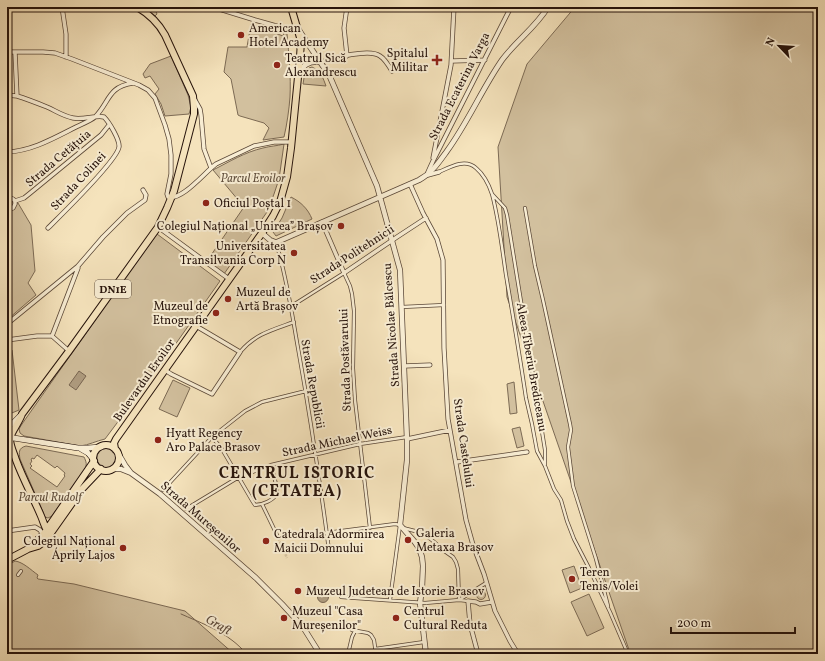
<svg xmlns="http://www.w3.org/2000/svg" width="825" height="661" viewBox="0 0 825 661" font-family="Vollkorn,serif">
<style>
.green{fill:#d2c09e;stroke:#7c6a54;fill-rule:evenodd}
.water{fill:#af9c80;stroke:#786551}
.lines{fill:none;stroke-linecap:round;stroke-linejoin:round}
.stream{stroke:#786551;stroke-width:1}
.pedestrian-tunnel{stroke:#d6c4a1;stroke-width:2.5;stroke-dasharray:2.5 1;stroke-linecap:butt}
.pedestrian-casing{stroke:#5a4737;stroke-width:4}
.minor-casing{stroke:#5a4737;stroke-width:5}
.tertiary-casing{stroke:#5a4737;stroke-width:6}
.secondary-casing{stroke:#26130b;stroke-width:6}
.primary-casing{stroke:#26130b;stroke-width:8}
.pedestrian{stroke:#f8edd3;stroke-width:2.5}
.minor{stroke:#f8edd3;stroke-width:3.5}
.tertiary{stroke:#f8edd3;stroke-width:4.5}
.secondary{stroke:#f8edd3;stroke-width:5}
.primary{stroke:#f5e3bc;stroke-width:6}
.poi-dot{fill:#8f2418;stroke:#f8edd3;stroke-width:1.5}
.labels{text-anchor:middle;stroke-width:4;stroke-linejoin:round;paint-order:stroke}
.shield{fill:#f8edd3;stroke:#655447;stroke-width:1}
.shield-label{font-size:11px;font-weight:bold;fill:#26130b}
.poi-label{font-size:12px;fill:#26130b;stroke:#f8edd3;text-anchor:start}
.street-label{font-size:12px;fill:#26130b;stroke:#f8edd3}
.park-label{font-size:12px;font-style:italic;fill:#62503e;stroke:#f8edd3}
.water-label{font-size:13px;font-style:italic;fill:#5d4a3a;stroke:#f8edd3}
.district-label{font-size:16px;font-weight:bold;letter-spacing:1px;fill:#26130b;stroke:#f8edd3}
</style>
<rect width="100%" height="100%" fill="#f5e3bc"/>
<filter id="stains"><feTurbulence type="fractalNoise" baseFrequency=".005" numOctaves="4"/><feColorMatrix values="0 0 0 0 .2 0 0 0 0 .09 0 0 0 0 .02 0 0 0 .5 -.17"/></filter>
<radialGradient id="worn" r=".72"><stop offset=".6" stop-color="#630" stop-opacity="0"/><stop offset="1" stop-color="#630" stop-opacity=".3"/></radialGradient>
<path class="green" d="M141,7H154L157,14L155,16Z
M575,7H818V654H631L628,647L507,297L498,147L527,64Z
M251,24L283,36L284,32L287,34C289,55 291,76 290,97C289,110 287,124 284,137L263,140L269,128L264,123L240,116L238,115L231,79L224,72L228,47H247Z
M171,56L188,95L191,107L189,114L165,116L161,104L155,94L159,89L150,76L145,78L143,74L150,64Z
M312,67C321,71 323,78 326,86L303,84L305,72L309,68Z
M284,144L279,179L274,194L267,212L224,274L207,261L244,207L213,170C229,162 245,152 263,148C270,146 277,146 284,144Z
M291,197C301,202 308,209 312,219L276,236L273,232L282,218Z
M7,201L18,203L31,225L35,271L28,283L36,295L8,319L7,317Z
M157,234L220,281L165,359L105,439C96,441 89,445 80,446L24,436L20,433L19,429L22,424L115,292Z
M12,350L19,410L7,415V352Z
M173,380L190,388L177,417L159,409Z
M514,382L517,413L510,414L507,384Z
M520,427L524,446L517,448L512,429Z
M26,446L84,457C85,459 87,463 86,466C86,472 57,508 52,516L48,518L45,517L43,512L20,459C19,453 18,448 26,446ZM37,455L55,468L57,466L65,473L64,475L65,476L57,487L30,468L32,466L30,464L32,461L31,460L32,458L34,459Z
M97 458a10 10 0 1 1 20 0a10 10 0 1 1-20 0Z
M15,561C23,562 31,570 38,575L37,578L38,579L74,584L185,611L234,654H7V566Z
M574,566L582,588L570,593L562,570Z
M476.5 595a4.5 4.5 0 1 1 9 0a4.5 4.5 0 1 1-9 0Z
M589,594L604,628L587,636L571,602Z"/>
<path class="water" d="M79,371L86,376L76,390L69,385Z
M317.5 597a5.5 5.5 0 1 1 11 0a5.5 5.5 0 1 1-11 0Z"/>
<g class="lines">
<path class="stream" d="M181,614C199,622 218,629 233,641C237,644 241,648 245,652"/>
<path class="pedestrian-tunnel" d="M277,535L287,558"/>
<g class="pedestrian-casing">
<path id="pedestrian" d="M439,172C450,167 465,158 476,168C483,174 489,185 492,194C499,220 502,248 506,275C513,316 520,357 526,398L532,424L537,451L545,466L554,489L561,500L567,521L574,539L589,568L610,612
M492,194L505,208L507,215L545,450V464
M525,208L535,266L543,300L570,424L571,430L568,447L573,486L596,559L608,606
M277,246C287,279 292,314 298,348C310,415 320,482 329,550
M290,307L344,273L350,286L352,294L354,311L353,368L355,400L370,528
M402,307L444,305
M240,352C255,334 272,330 294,322
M212,437L222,449L253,502L255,505C263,505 273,500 277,494L276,484L271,465
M163,490L212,437L245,411L262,402L306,391
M262,504L277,535
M186,509L239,477L271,465L360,444L407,437
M403,528L423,533L433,541L443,550L453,557L456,562L458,569L459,600
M326,533L395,524L400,525L390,600
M18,575L21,571
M341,597L425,603L459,600L468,601
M459,600L486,583
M610,612L628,654
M344,622L352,630L368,633L371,635L374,640L376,654
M375,649L424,642
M348,654L352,637L355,631"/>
</g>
<g class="minor-casing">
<path id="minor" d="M62,7L66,34V57
M212,7L216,8L255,20L287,29H288L296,25
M7,52H43L55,53L72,59L139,85L148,90L155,98L165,125L169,139L171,155V174L167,194L168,197C182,201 205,172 216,164L254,146L274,142H292
M347,56L344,28L347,7
M452,61L485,60
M321,62C333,58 370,48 380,56C385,59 389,66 392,71
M7,95L17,96L15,52
M17,96C27,99 37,103 47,107C56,111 63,116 73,118C83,120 96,115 104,117C109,122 120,140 119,147C117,161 61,215 48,228
M195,100L200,109L201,115L204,149L211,168
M7,152C32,151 54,138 76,127C82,124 90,121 95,117C110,102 107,87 133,83
M433,158L451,65L454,7
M428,172L433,161L511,7
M428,175L439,172
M410,184L423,213L437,239L443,260L444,348L448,419L466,520L473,545L484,574L495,611L510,641L518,654
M7,197L13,199L15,201V204L13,208L7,210
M15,201L24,198L29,194L101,135L109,125
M322,222L344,273L397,237L426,218
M158,227L229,279
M7,324L78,266L103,237L127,213L145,200L146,195L143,190
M52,336L78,268
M7,340L37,336H52L69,351
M404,366L430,365
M165,370L171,374L212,394L240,352L196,326
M407,439L450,430
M457,462L527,452
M7,531L35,527L40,530L43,535
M478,654L470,624L468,601L476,602L480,604L492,602"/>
</g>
<g class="tertiary-casing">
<path id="tertiary" d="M299,30C309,46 320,61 330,77L377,186L400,270L407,440V460L400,525L414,541L419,548L422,557L423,566L422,588L420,603L426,654
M300,73C303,63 311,61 321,62
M262,233L270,240L275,242
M251,248L268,245L277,242L419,180C432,173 439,162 447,151C468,122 482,89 502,60C516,41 536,27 548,7
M118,453L125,465L131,473L160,494L256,578L282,604L303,627L320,654
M113,469H121L131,473"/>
</g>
<g class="secondary-casing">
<path id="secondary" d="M7,428L13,423L20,416
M7,437L78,448H88L101,447
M81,449L88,453L93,459"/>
</g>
<g class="primary-casing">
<path id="primary" d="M93 458a13 13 0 1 1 26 0a13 13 0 1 1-26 0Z
M115,449L114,443L116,439L262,233L273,216L280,202L287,177L291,148L300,57L301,41L291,7
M50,535C45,529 44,523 41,516C33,497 23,479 16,460C14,453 10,446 10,439C10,434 20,421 22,414L69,351L158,227L167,208L174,191L194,114V108L193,96L165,35C158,22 149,14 137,7
M32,545L43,535L94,461
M7,560L28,549L38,546L46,540L82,489L101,469"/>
</g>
<use href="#pedestrian" class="pedestrian"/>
<use href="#minor" class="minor"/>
<use href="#tertiary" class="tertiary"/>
<use href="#secondary" class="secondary"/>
<use href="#primary" class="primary"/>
</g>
<g class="poi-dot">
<circle cx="241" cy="35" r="4"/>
<path d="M435 54h4v4h4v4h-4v4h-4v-4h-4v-4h4z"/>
<circle cx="277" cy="65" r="4"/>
<circle cx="206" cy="203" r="4"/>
<circle cx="341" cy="226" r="4"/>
<circle cx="294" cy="253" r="4"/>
<circle cx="228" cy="299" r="4"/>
<circle cx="216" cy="313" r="4"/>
<circle cx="158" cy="440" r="4"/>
<circle cx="408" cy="540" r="4"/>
<circle cx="266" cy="541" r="4"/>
<circle cx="123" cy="548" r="4"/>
<circle cx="572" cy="579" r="4"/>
<circle cx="298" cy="591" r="4"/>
<circle cx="284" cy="618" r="4"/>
<circle cx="396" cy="618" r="4"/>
</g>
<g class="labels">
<rect class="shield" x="95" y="280" width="36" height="18" rx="3"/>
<g class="shield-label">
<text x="113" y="293">DN1E</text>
</g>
<g class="poi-label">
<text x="249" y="32">American<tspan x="249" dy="14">Hotel Academy</tspan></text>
<text x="428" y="57" text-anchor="end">Spitalul<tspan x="428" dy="14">Militar</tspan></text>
<text x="285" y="62">Teatrul Sică<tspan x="285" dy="14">Alexandrescu</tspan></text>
<text x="214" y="207">Oficiul Poștal 1</text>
<text x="333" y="230" text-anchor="end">Colegiul Național „Unirea” Brașov</text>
<text x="286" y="250" text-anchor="end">Universitatea<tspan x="286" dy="14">Transilvania Corp N</tspan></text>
<text x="236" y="296">Muzeul de<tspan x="236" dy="14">Artă Brașov</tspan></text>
<text x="208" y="310" text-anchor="end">Muzeul de<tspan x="208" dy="14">Etnografie</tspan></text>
<text x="166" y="437">Hyatt Regency<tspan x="166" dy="14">Aro Palace Brasov</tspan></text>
<text x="416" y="537">Galeria<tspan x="416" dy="14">Metaxa Brașov</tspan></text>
<text x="274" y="538">Catedrala Adormirea<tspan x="274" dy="14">Maicii Domnului</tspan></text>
<text x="115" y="545" text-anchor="end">Colegiul Național<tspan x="115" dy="14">Áprily Lajos</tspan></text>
<text x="580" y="576">Teren<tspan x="580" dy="14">Tenis/Volei</tspan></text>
<text x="306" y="595">Muzeul Judetean de Istorie Brasov</text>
<text x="292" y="615">Muzeul "Casa<tspan x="292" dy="14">Mureșenilor"</tspan></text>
<text x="404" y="615">Centrul<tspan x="404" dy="14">Cultural Reduta</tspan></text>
</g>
<g class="street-label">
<text transform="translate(459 86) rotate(-63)" y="4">Strada Ecaterina Varga</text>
<text transform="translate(58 158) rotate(-40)" y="4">Strada Cetățuia</text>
<text transform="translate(78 181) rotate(-47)" y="4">Strada Colinei</text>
<text transform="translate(352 254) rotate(-33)" y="4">Strada Politehnicii</text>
<text transform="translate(391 325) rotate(-94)" y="4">Strada Nicolae Bălcescu</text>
<text transform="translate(345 360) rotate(-92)" y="4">Strada Postăvarului</text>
<text transform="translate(532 367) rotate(80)" y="4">Aleea Tiberiu Brediceanu</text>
<text transform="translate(144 380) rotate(-55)" y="4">Bulevardul Eroilor</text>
<text transform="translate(313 384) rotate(80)" y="4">Strada Republicii</text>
<text transform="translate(337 441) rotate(-12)" y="4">Strada Michael Weiss</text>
<text transform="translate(464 443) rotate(82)" y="4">Strada Castelului</text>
<text transform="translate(201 517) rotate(41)" y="4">Strada Mureșenilor</text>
</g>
<g class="park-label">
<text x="253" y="182">Parcul Eroilor</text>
<text x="50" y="501">Parcul Rudolf</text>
</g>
<g class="water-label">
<text transform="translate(219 624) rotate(30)" y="5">Graft</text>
</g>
<g class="district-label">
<text x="297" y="478">CENTRUL ISTORIC<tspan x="297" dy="18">(CETATEA)</tspan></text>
</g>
</g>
<rect width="825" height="661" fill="none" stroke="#f5e3bc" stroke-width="24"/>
<rect x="8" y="8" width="809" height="645" fill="none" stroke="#26130b" stroke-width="2"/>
<rect x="12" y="12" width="801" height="637" fill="none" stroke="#26130b"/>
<g transform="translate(779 46) rotate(295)" stroke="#f8edd3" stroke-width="3" paint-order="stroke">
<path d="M0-3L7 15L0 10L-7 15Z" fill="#26130b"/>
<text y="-6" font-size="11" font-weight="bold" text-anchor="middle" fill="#26130b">N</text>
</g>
<path d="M671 627v6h124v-6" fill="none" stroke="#26130b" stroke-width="2"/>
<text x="677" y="627" font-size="12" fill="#26130b" stroke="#f8edd3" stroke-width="3" paint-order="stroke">200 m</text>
<rect width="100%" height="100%" filter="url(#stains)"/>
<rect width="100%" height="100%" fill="url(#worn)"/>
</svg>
